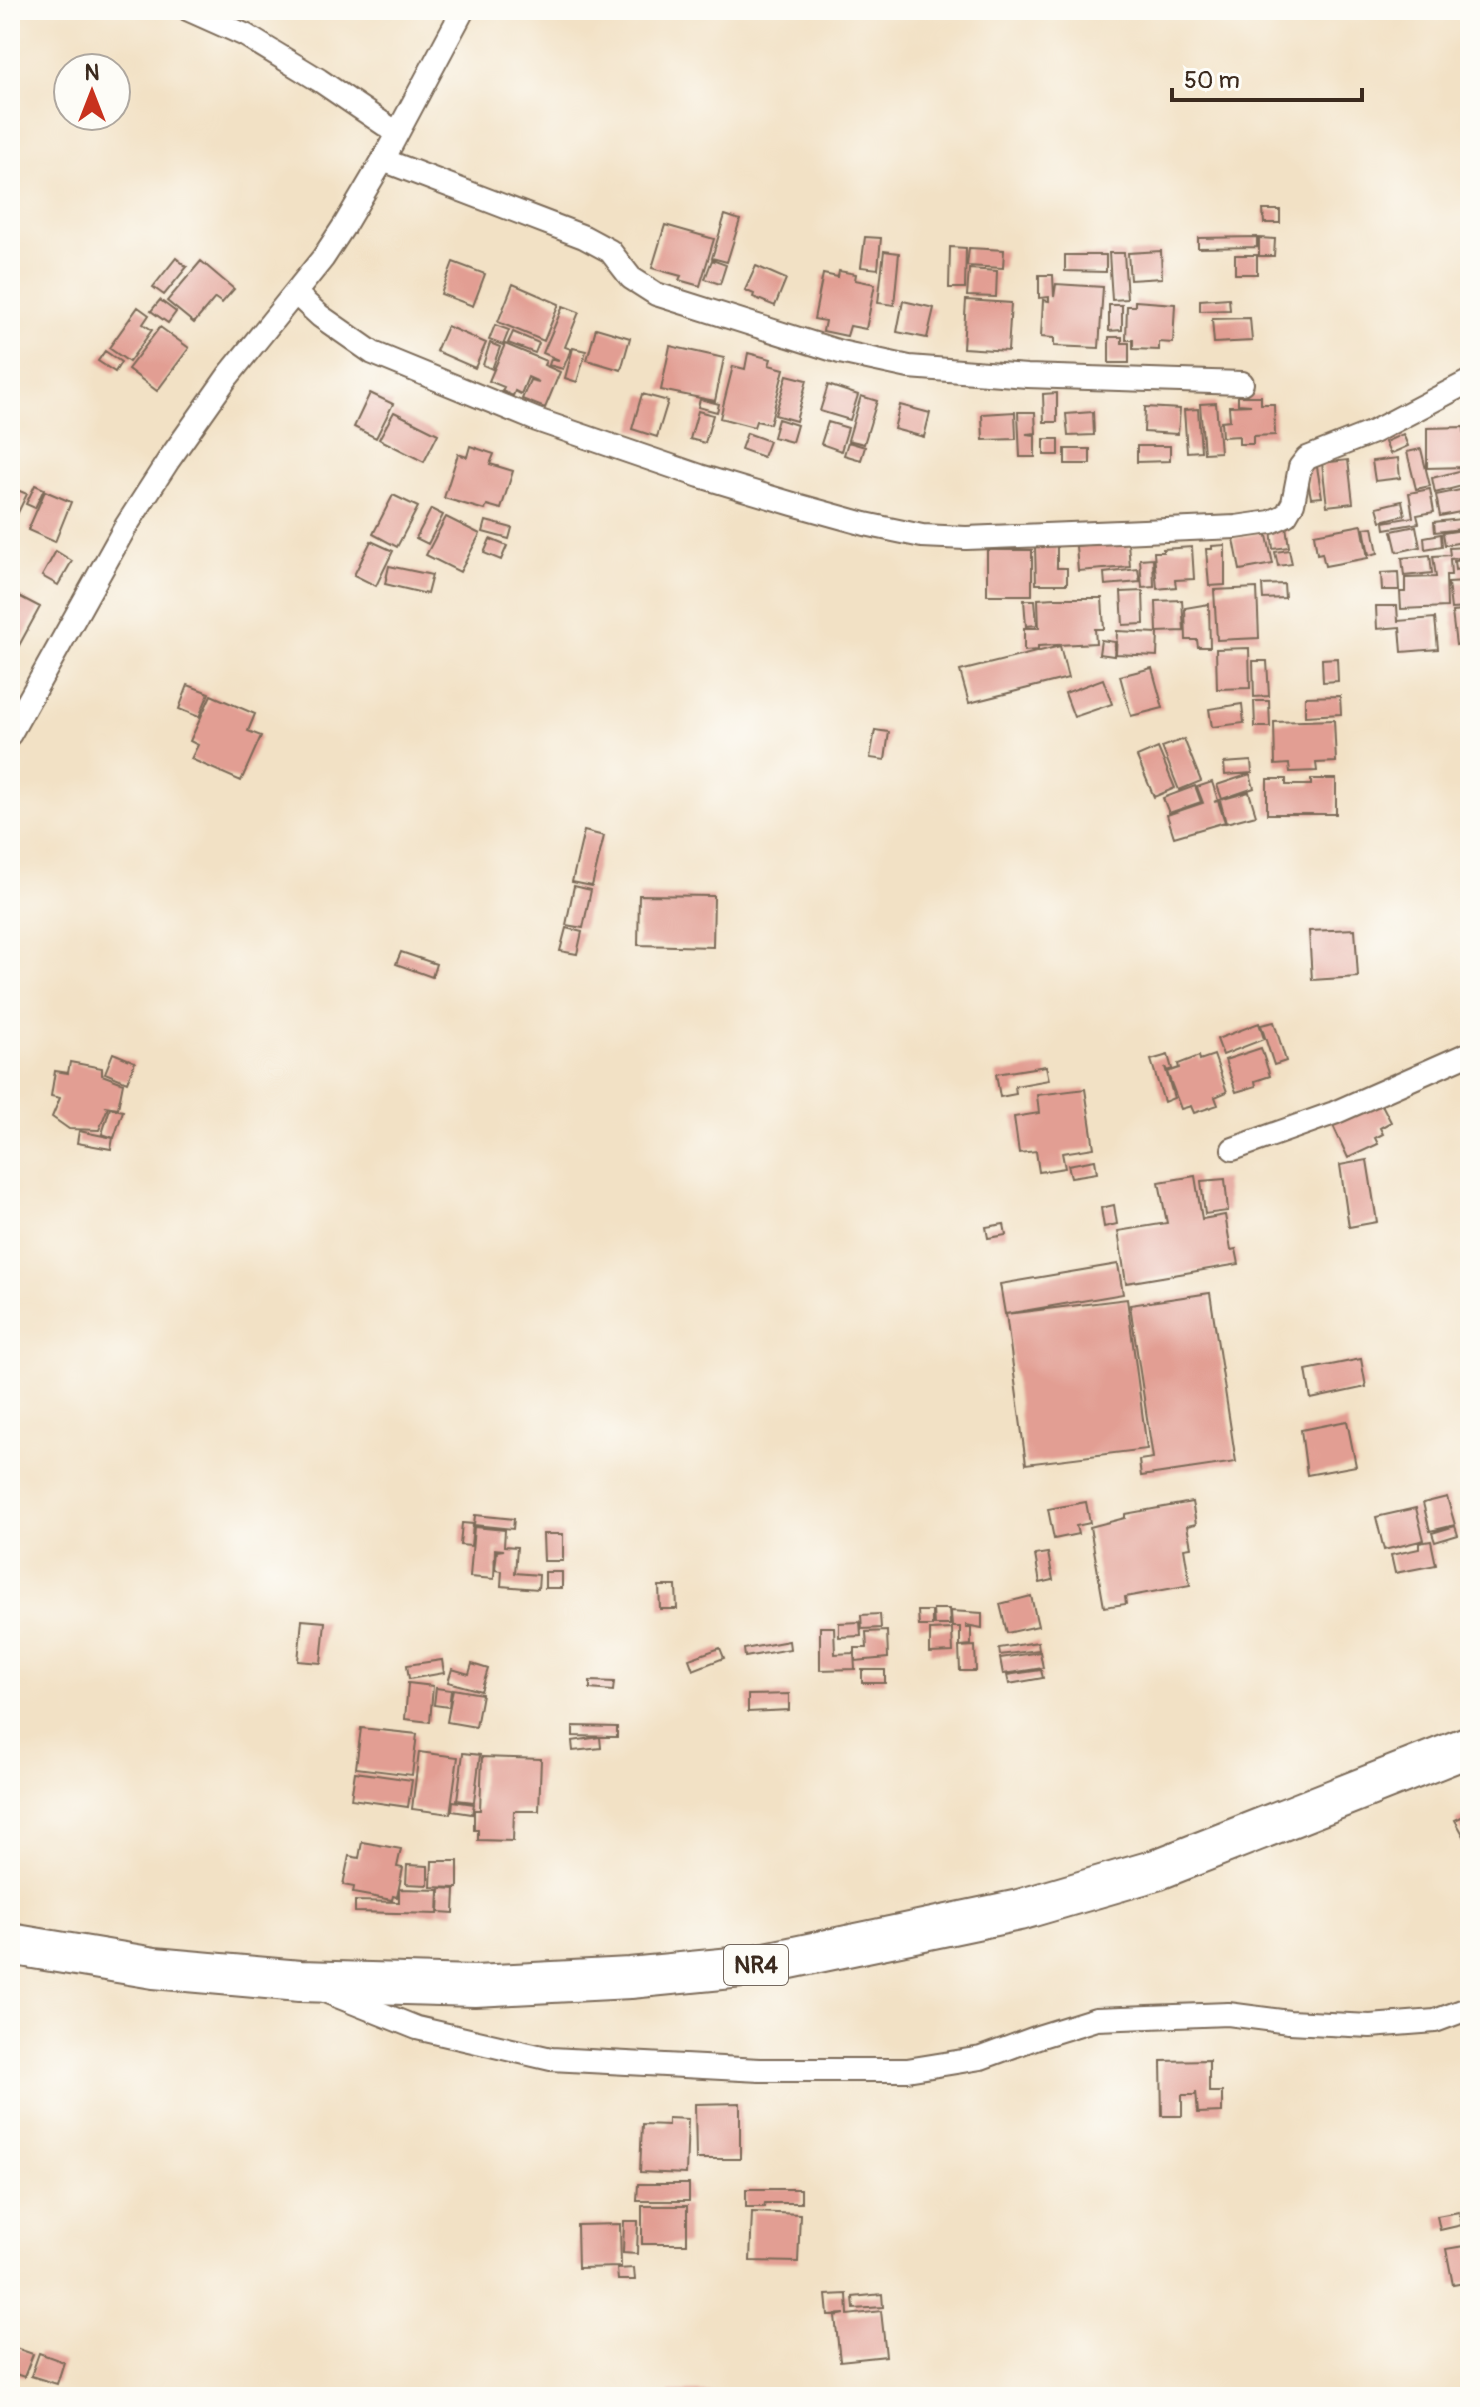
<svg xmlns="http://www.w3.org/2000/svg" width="1480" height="2407" viewBox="0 0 1480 2407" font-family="Pangolin,sans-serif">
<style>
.building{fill:#e29e93}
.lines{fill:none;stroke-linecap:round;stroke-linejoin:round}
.street-casing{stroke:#7b6a58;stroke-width:26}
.highway-casing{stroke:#7b6a58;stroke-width:44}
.path{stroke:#7b6a58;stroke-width:5;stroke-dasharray:2 6;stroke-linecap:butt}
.street{stroke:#fff;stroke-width:22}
.highway{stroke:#fff;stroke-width:40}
.labels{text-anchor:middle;stroke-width:7;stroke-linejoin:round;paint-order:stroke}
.shield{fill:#fdfcf7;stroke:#75695f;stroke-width:2}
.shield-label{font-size:24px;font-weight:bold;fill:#3b2a1e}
</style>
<rect width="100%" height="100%" fill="#fdfcf7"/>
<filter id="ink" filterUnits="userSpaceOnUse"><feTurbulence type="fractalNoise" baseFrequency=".0125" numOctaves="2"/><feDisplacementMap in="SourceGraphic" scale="16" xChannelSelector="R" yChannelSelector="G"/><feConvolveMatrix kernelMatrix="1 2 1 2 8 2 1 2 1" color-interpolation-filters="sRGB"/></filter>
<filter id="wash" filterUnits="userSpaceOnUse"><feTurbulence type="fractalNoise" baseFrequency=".006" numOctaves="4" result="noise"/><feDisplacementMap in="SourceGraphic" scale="32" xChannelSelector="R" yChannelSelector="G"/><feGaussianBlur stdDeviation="1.8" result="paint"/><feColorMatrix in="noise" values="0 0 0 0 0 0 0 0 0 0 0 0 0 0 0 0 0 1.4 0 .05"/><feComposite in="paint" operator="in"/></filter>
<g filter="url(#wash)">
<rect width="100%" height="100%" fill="#f2e1c5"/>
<g id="blocks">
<path class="building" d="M1263,210H1280V223H1264Z
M725,215L740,220L727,262L712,258Z
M665,225L714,239L700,286L679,280L681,276L652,268Z
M865,237L881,238L878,269L861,267Z
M1257,237V247L1198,248V238Z
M1259,238L1275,239L1274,256H1259Z
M950,247L966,248L965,288H949Z
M969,248L1004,250L1003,268L967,266Z
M884,251L899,253L894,305L878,303Z
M1161,251L1162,278L1130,280L1128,253Z
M1109,253H1124L1127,299L1112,300Z
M1065,255H1106V272L1065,271Z
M1235,255H1257V274H1235Z
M176,258L187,267L164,295L153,287Z
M712,260L726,265L720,284L705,279Z
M201,261L234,289L222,303L215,298L194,323L167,301Z
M453,262L485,274L473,306L441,294Z
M756,266L786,279L775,306L753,297L754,294L745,290Z
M969,269L997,271L996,297L967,296Z
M839,271L856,274L855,280L875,284L866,329L850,326L847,336L823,331L825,321L814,319L823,274L838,277Z
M1039,275H1053L1054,297L1056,284L1103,287L1099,348L1054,346V338L1041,337L1043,300L1049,301V297L1039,298Z
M513,284L559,304L544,341L498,322Z
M1229,298L1230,310L1200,311V300Z
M160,300L176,312L168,323L151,311Z
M966,300L1011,303L1008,351L963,348Z
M903,301L934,308L927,338L897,332Z
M1135,301L1175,304L1173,343L1159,342V350L1133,349V340H1126L1127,306H1135Z
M1109,305H1122V330L1109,331Z
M563,306L579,312L565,347L571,349L563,369L549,365L551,359L559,360L543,353Z
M138,307L149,315L143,324L152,330L129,362L109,348Z
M1250,318L1252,341L1214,343L1212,319Z
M495,325L509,330L503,345L489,340Z
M447,326L486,343L475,368L436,351Z
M160,327L189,348L157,391L128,369Z
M596,328L630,338L621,370L587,360Z
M513,332L539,343L535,353L508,343Z
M1109,337H1122V343H1129V363H1109Z
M490,343L500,347L492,369L483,365Z
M505,344L546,361L544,365L560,372L545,408L522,399L530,380L539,382L528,377L521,394L515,391L513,396L502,391L504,387L489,381Z
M670,346L724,358L715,401L661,390Z
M573,348L586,351L577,382L565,378Z
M105,351L121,362L115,372L98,361Z
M748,353L771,359L769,365L784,369L770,424L756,421L754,427L720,418L733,366L745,369Z
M787,375L807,380L796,421L775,415Z
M828,385L858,395L850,420L820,411Z
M370,393L393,404L376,438L354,427Z
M1057,393V422H1044L1043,394Z
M642,394L668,401L657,437L632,429Z
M861,396L877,401L864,444L848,440Z
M1238,396H1261V404H1274L1275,435L1253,436V444H1239V436L1222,437L1221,421L1230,420L1229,406L1251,405L1238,404Z
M700,399L719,404L717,412L698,407Z
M1216,403L1220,452L1204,453L1200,404Z
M900,405L930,413L924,437L894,429Z
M1145,407L1180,409L1178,434L1144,432Z
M1198,409L1201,451L1187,452L1184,410Z
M698,411L713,415L705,443L690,439Z
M394,412L438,434L424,462L379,439Z
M1015,412L1016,439L983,440L982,414Z
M1018,412H1035L1036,433L1026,434L1035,435V457H1020Z
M1093,412L1094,435L1068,436L1066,414Z
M778,419L797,425L792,442L773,437Z
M828,422L848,428L841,451L821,444Z
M1464,427L1466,467L1427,468V428Z
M747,433L769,441L763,457L741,449Z
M1403,434L1408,446L1390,454L1385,442Z
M1044,439H1059V455H1044Z
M848,442L865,447L861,460L844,455Z
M470,446L494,454L490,464L513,471L501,509L487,505L485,510L444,498L458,454L467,457Z
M1137,446H1170V461L1137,462Z
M1065,449H1090V464H1065Z
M1421,449L1430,486L1416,489L1407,452Z
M1398,458L1400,478L1375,481L1372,461Z
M1348,460L1353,503L1327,506L1322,463Z
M1317,467L1322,497L1311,498L1306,469Z
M1470,468V484L1435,493L1432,478Z
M35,485L44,489L35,508L26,504Z
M10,487L27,494L10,529Z
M1470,488V510L1440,516L1436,495Z
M1430,489L1434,512L1417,515L1419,523L1385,529L1384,522L1413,517L1409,493Z
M45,491L71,502L55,542L28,530Z
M393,495L418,507L397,547L373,534Z
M1402,501L1405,515L1381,521L1377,507Z
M431,509L443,515L428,544L416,538Z
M446,517L480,534L460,572L426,555Z
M1470,518V528L1435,532L1434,522Z
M486,521L512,528L509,539L483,532Z
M1362,525L1368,558L1325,566L1322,553L1317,554L1314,534Z
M1286,526L1289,547L1273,549L1271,528Z
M1416,526L1420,547L1397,552L1392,531Z
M1373,527L1378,553L1369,555L1364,528Z
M1470,529V541L1445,545L1443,533Z
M1266,531L1273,564L1240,570L1234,539Z
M1441,534L1442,546L1425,549L1424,537Z
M490,539L507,546L501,560L484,553Z
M371,541L393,551L376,586L354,575Z
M1121,541V543H1128L1130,567L1078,571L1076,546Z
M1057,545V568H1067V584H1036L1035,546Z
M1225,545V585L1209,586L1206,549H1212V546Z
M1192,547L1194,579L1175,580L1176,587L1157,589L1154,552H1163V549Z
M1466,547V550H1470V557L1450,559L1451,575H1446L1447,607L1401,609L1400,592H1405V578L1436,577L1433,556L1450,555L1449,548Z
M987,550H1032V595H987Z
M1289,550L1292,564L1278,566L1275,552Z
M56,551L72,561L58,585L42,576Z
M1430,555L1432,573L1404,576L1402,558Z
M1153,558L1154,587L1142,588L1140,559Z
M1470,560V578L1461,579L1460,569L1455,570L1454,561Z
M389,566L432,575L427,594L385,584Z
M1138,569L1140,582L1105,585L1104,573Z
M1398,572L1399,590H1382L1381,573Z
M1465,582V585L1470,584V596L1466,597L1467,608L1451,609L1448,583Z
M1284,584L1285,598L1263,599L1262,585Z
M1257,588L1259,638L1217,640L1214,590Z
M1143,591L1144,624L1123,625L1121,592Z
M11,592L40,607L16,651L10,647Z
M1056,598H1102L1104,629H1095L1096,643L1038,646V650L1024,651V628H1039L1038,599Z
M1024,600H1035L1037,625L1026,626Z
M1182,600L1184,631L1157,632L1156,601Z
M1209,604L1210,647H1198L1197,640H1186L1185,608Z
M1376,606H1397L1398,621L1435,618L1438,649L1402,652L1400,627L1377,629Z
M1464,611L1468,643L1456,645L1452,612Z
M1117,631L1158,633L1157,656L1116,654Z
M1101,640L1115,642L1114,656L1099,654Z
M1060,646L1068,678L969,703L960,671Z
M1249,648L1250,688L1217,689L1216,649Z
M1337,658L1338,681L1323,682L1322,659Z
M1253,661H1267L1269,696L1254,697Z
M1152,668L1163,708L1131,716L1120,676Z
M1103,679L1112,704L1074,717L1065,693Z
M188,685L209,693L199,717L179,709Z
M211,695L255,714L248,731L261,736L241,781L191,759L198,745L190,741Z
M1340,696L1341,714L1305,716V697Z
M1254,701H1269L1270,727H1255Z
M1242,704L1244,723L1212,727L1209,709Z
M1334,720L1336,762L1316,763L1317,771L1290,772L1289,764L1275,765L1274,722Z
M875,730L889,732L885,760L870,758Z
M1184,739L1201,781L1179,790L1162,747Z
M1158,748L1175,788L1154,797L1137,757Z
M1251,761L1252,773L1225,775L1224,763Z
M1250,774L1254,788L1222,799L1217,785Z
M1267,779H1286V785H1311V779H1336V814H1267Z
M1212,782L1218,800L1214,802L1218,801L1225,822L1174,837L1167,815L1203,803L1197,787Z
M1195,786L1201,802L1169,813L1163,798Z
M1249,792L1256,815L1226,823L1220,800Z
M584,831L604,836L592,886L572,882Z
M574,886L591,890L583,928L566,925Z
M639,895L714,896L713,947L638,945Z
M566,928L582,932L577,954L560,951Z
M1355,929L1358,977L1312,980L1309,931Z
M401,952L436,964L432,977L396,964Z
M1274,1022L1286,1061L1274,1065L1261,1025Z
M1259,1023L1264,1039L1223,1055L1217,1039Z
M1261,1048L1270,1076L1255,1081L1256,1086L1236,1092L1225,1060Z
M113,1053L135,1062L127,1082L105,1073Z
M1168,1055L1172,1069L1167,1071L1165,1067L1174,1098L1164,1102L1151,1060Z
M1214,1055L1227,1092L1215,1097L1218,1105L1194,1113L1191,1106L1181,1109L1167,1072L1179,1068L1178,1064L1199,1056L1200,1060Z
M70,1062L102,1068V1075L123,1083L118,1108L105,1106L108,1107L99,1130L69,1129L52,1117L60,1098L51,1096L55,1071L68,1073Z
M1046,1066L1049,1080L1015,1086L1016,1094L1000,1097L996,1074Z
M1085,1089L1094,1148L1062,1153L1065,1168L1039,1172L1036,1151L1019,1153L1014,1117L1039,1113L1037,1095Z
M1378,1097L1391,1122L1380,1128L1383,1134L1375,1138L1378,1144L1348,1158L1330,1119Z
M110,1108L123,1111L114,1138L102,1134Z
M79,1131L113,1138L111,1149L77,1143Z
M1095,1160L1097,1173L1071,1177L1068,1165Z
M1367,1160L1377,1222L1349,1227L1340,1165Z
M1195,1176L1202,1219L1225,1215L1231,1250L1236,1249L1239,1264L1126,1283L1118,1231L1167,1223L1159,1182Z
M1225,1179L1228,1211L1205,1214L1201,1181Z
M1114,1205L1117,1224L1104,1227L1101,1208Z
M1004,1224L1006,1235L988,1238L986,1227Z
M1118,1264L1123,1294L1005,1314L1000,1284Z
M1210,1293L1236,1462L1141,1476L1139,1460L1153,1458L1130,1305Z
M1127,1299L1147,1449L1026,1464L1006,1314Z
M1361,1359L1366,1387L1311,1399L1306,1370Z
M1347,1421L1356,1466L1307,1475L1301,1430Z
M1447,1497L1455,1525L1430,1531L1423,1503Z
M1086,1502L1090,1523L1076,1526L1078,1534L1054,1539L1048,1509Z
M1192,1502L1196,1524L1187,1526L1191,1547L1184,1548L1190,1585L1125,1597L1126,1604L1104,1607L1090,1527L1125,1518V1514Z
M1416,1508L1424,1540L1384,1550L1376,1517Z
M475,1515L514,1519L513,1529L474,1525Z
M462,1523L473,1524L471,1546L460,1545Z
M1455,1526L1458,1535L1435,1542L1432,1533Z
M474,1527L505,1530L504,1546L517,1547L515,1573L539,1575L538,1589L501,1586L502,1571L495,1570L497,1551L504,1550L495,1549L494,1579L470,1577Z
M543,1534H563V1561H544Z
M1431,1541L1436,1565L1395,1573L1391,1555L1419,1549V1543Z
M1048,1553L1053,1580L1040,1583L1035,1555Z
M545,1572H562V1588H545Z
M659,1586H676L677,1609H660Z
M1031,1596L1038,1626L1007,1633L1000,1604Z
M933,1609H949L950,1625H934Z
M918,1611H932V1626H919Z
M951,1611L982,1613V1628L966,1625V1628H971V1645L960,1646V1627H952Z
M880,1614L881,1628L862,1629L861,1615Z
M302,1620L325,1622L321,1663L298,1661Z
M860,1622L861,1636L839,1637V1623Z
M820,1627H834L835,1654L854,1653L855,1669L820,1670Z
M952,1629L953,1652L930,1653V1630Z
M887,1631L888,1658L855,1661V1648H867L866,1632Z
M789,1641L790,1649L745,1657L744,1649Z
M1038,1642L1039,1650L1000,1655L999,1648Z
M975,1646L976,1671H960L959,1647Z
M720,1648L724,1658L693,1670L689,1659Z
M1040,1652L1043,1668L1003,1674L1000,1658Z
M442,1660L444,1673L409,1679L407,1665Z
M472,1664L488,1669L481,1691L448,1682L452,1669L469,1674Z
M862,1670H885V1683H862Z
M1041,1670L1043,1678L1009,1684L1007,1675Z
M590,1681L614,1682L613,1691L590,1689Z
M408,1683L433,1686L430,1722L405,1719Z
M436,1688L451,1690L449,1707L434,1705Z
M453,1689L482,1694L476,1727L447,1722Z
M789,1694V1710L748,1712V1695Z
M573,1726L617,1727V1737L573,1736Z
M361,1728L417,1734L412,1775L356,1768Z
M600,1737L601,1748L573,1751L572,1741Z
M419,1752L458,1757L450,1814L412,1809Z
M463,1753L480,1755L474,1802L457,1800Z
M482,1757L541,1759L539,1811H514L513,1841L478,1840V1830H474V1810H480Z
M355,1772L412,1780L408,1807L351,1799Z
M453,1801L474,1804L472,1814L452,1811Z
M1470,1813V1838L1466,1840L1455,1820Z
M362,1842L401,1849L397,1867L403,1868L397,1897L393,1896L392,1900L353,1893L354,1887L343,1885L349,1856L359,1858Z
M432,1861H458V1888L431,1887Z
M407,1865L428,1866V1885L406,1884Z
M440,1888L455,1889L454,1913L439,1912Z
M399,1889L439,1890L438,1914L355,1912V1901L399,1902Z
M1209,2060V2092H1222V2112L1198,2113L1196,2091V2095H1182V2116H1162L1161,2061Z
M740,2103V2159H696L695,2104Z
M668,2118L688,2119L686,2174L640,2172L642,2124L668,2125Z
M638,2184H689V2201H637Z
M746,2189H801V2203H765L764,2207H746Z
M642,2206H687V2244H642Z
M752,2212L800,2214L798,2262L750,2261Z
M1459,2212L1462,2225L1440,2230L1437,2216Z
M624,2221H638L637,2254L623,2253Z
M620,2224L621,2267L578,2268L577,2225Z
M1470,2245V2282L1453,2285L1446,2249Z
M634,2268L635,2280H618L617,2269Z
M847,2294L848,2315L881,2311L886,2356L840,2361L835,2316L845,2314L828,2315L826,2295Z
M882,2294L883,2307L854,2309L853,2297Z
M10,2346L33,2354L24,2377L10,2372Z
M39,2353L64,2362L57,2384L31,2376Z
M670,2392H728V2397H670Z"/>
</g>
</g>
<g filter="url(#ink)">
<use href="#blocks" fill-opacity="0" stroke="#7b6a58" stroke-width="2"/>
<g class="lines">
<g class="street-casing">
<path id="street" d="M189,10L245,35L319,80L397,133
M383,160L584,237L610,251L631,278L656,294L840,352L909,367L1027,376L1242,383
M295,293L320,316L373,353L537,420L700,476L793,504L865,524L922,536L966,538L1120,532L1236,527L1271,522L1286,515L1293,503L1300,467L1307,458L1373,432L1470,381
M10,734L126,526L168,461L228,376L323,258L344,226L383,160L463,10
M1233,1149L1334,1113L1470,1053
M327,1992L417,2028L551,2059L760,2070H907L981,2058L1038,2037L1096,2019L1228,2014L1289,2022L1370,2026L1435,2021L1470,2008"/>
</g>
<g class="highway-casing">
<path id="highway" d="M10,1944L154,1968L300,1981L475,1986L630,1978L752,1966L1019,1910L1156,1870L1470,1746"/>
</g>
<path class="path" d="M1466,902H1470"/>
<use href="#street" class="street"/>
<use href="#highway" class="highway"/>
</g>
</g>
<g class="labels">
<rect class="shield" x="724" y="1945" width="64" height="40" rx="6"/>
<g class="shield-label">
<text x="756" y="1973">NR4</text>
</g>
</g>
<rect width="1480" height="2407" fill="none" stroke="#fdfcf7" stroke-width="40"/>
<g transform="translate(92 92)"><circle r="38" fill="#fdfcf7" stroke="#afa8a0" stroke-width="2"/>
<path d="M0-6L14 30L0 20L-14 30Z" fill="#c8321e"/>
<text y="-12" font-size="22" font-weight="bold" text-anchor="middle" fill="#3b2a1e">N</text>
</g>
<path d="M1172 88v12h190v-12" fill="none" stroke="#3b2a1e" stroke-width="4"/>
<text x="1184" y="88" font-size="24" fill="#3b2a1e" stroke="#fdfcf7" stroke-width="6" paint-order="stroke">50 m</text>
</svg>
